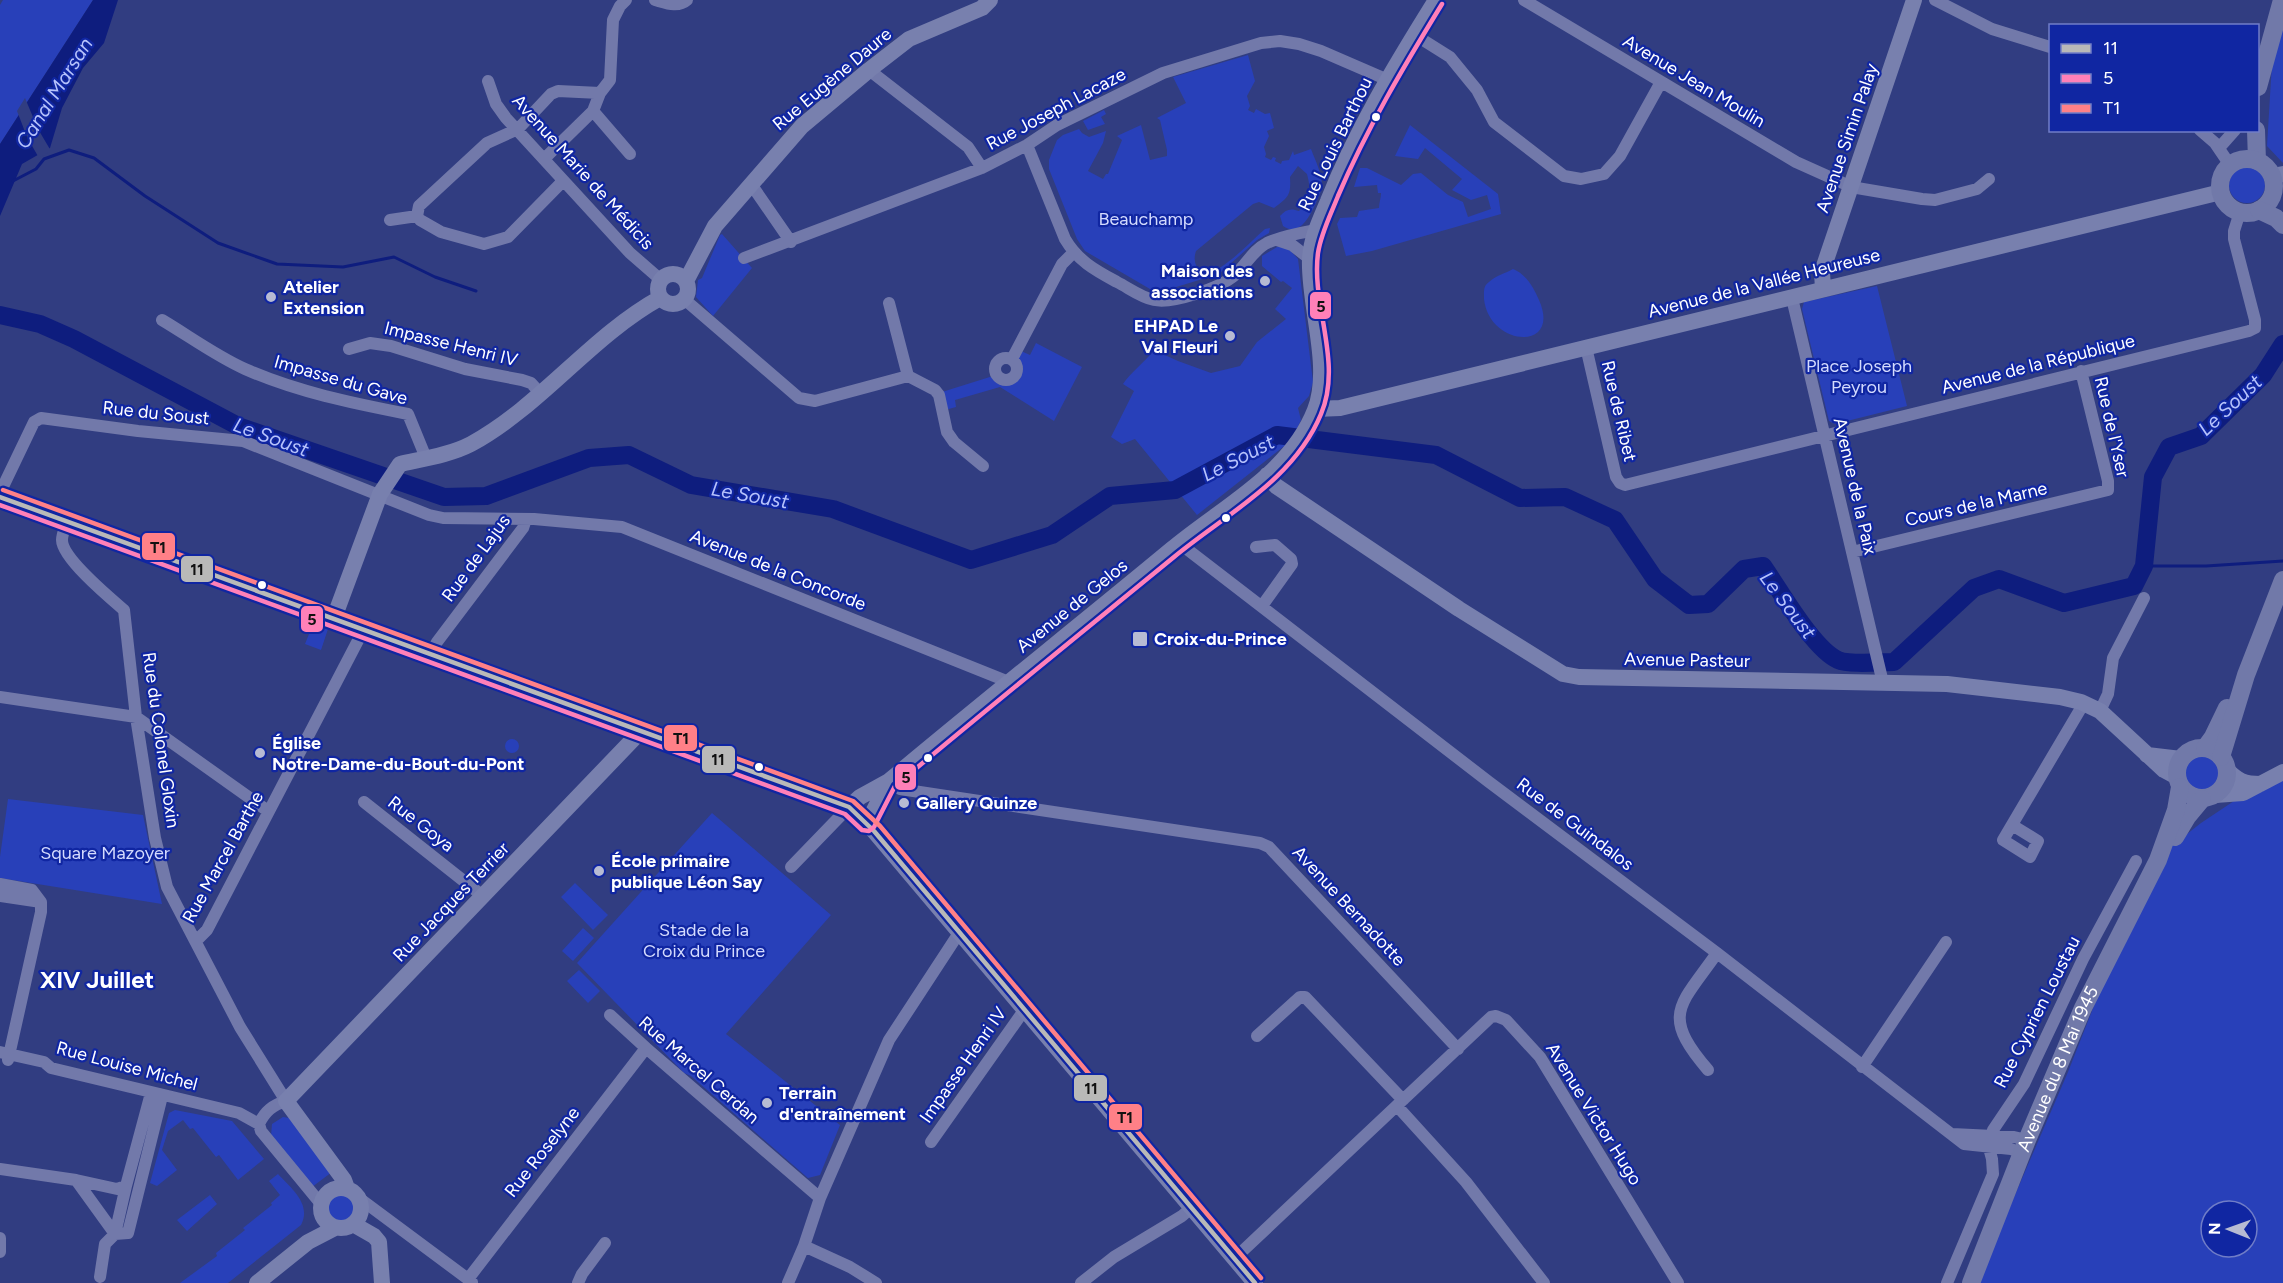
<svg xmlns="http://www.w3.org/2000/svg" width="2283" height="1283" viewBox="0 0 2283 1283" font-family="Figtree,sans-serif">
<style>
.green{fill:#2840b9;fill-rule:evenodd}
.water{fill:#0e1d7e}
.pier{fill:#313d81}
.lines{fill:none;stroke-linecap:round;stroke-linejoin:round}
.stream{stroke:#0e1d7e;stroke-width:3}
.river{stroke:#0e1d7e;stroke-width:18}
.street{stroke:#7279aa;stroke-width:12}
.secondary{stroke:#7880ae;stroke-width:16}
.primary{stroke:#7179a9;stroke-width:18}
.bus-1-casing{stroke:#1026a2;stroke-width:9}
.bus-2-casing{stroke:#1026a2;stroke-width:9}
.bus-3-casing{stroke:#1026a2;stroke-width:9}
.bus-1{stroke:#b9b9b8;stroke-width:4.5}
.bus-2{stroke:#ff80b8;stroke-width:4.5}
.bus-3{stroke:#ff8087;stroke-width:4.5}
.bus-dot{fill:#fff;stroke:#1026a2;stroke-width:2}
.poi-dot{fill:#b7bbd3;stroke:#1026a2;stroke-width:2}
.labels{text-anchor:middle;stroke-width:4.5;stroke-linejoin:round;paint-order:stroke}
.street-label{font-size:18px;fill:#fff;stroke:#1026a2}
.park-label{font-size:18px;fill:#d4dbfe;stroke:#1026a2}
.poi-label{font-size:18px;font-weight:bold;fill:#fff;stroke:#1026a2;text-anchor:start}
.water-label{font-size:20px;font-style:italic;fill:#b7c3fc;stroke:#1026a2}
.district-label{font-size:24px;font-weight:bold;fill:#fff;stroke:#1026a2}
.line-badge{stroke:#1026a2;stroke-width:2}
.pale-badge-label{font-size:16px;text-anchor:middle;font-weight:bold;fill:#111}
</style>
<rect width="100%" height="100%" fill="#313d81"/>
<path class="green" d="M3,0H93L0,144V5Z
M2283,25V163L2267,146L2272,63Z
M1248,55L1255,81L1247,96L1250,106L1248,110L1254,113L1256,109L1265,114L1270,113L1274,128L1267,131L1269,136L1264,147L1266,154L1265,157L1271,160L1273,157L1276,158L1275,161L1281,164L1282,161L1289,160L1293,151L1294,155L1311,149C1315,160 1322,173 1322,185C1322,191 1318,197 1316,203C1310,215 1300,238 1283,226L1280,216C1286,209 1291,208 1299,211C1311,200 1311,189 1307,174L1298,166L1290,177C1291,195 1289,197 1274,208L1259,202L1253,204L1196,251C1193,260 1195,267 1202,274C1219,276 1251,241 1265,229L1270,228L1269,233L1257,240L1219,274L1163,291L1150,289L1085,251L1077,239L1049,169V160L1057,140L1063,135L1079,129L1082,133L1089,137L1106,131L1103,143L1088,171L1103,179L1106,174H1108L1122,140L1117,136L1141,125L1150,160L1167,156V150L1160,120L1157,118L1186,103L1173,77Z
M1104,110L1106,114L1101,117L1105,124L1088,130L1083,121Z
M1410,125L1498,194L1501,214L1372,251L1346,256L1337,224L1340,218L1357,217L1359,211L1379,208C1379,203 1381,198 1381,193H1378L1377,185L1354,187L1360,168H1367L1401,185L1413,174L1421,173L1448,195L1463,202L1468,217L1491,209L1487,195L1471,200L1452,190L1462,179L1425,148L1418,159L1395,156Z
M2229 185a18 18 0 1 1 36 0a18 18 0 1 1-36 0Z
M722,234L752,268L713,316L696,297L698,280L702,278L720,235Z
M1277,247H1287L1298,259L1313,382L1309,396L1298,408L1301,420L1292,440L1197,515L1135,439L1122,444L1111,437L1134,391L1123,384C1132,371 1144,363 1154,350L1178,361L1211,373L1240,366L1257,342L1286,319L1275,309L1292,288L1283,281L1281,282L1262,266V256Z
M1513,269C1526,274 1534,288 1539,300C1562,352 1489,347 1484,299C1484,292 1483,286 1489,282C1495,276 1506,273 1513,269Z
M1877,286L1907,406L1835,424L1829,421L1802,309L1804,302Z
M1036,343L1082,367L1054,421L1000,387L955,400L956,407L945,410L942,392L993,376L1005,383L1015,382L1020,378L1023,368L1018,358L1021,351L1030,355Z
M313,624L328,629L321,650L305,644Z
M505 746a7 7 0 1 1 14 0a7 7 0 1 1-14 0Z
M2184 774a18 18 0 1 1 36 0a18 18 0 1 1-36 0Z
M2283,778V1283H1977L2068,1072L2150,863L2201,823L2240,797ZM2211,1211H2247V1247H2211Z
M8,799L143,815L162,904L0,878V857Z
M712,813L831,915L726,1034L840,1125L820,1175L808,1178L691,1076L684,1073L577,963Z
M575,883L608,915L593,930L561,897Z
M583,928L594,938L573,961L562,951Z
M579,970L600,991L588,1003L567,981Z
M175,1110L232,1121L264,1159L238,1180L219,1155L216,1157L193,1128L190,1129L183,1120L168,1131L162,1150L177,1170L157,1186L150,1183L169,1113Z
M283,1117L289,1118L332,1172L312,1187L271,1136L272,1124Z
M278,1174C291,1188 312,1204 301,1225L228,1283H180L217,1256L216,1253L245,1230L243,1228L272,1205L271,1203L280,1195L269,1181Z
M327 1207a14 14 0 1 1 28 0a14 14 0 1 1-28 0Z
M210,1195L217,1204L187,1231L177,1220Z"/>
<path class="water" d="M93,0H118L104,43L83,68L62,108L50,148L22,164L0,216V144Z"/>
<path class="pier" d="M25,98L38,129L51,151L39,158L27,137L17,111Z"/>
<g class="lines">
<path class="stream" d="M13,181L36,169L44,159L69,150L94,158L145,196L218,243L277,264L343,267L394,257L435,277L476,291
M2144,566H2206L2283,561"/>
<path class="river" d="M0,315L40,324L74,339L238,426L444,497L486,496L589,458L629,455L691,485L833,509L971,560L1052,535L1110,496L1175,490L1277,435L1436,455L1520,498L1565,497L1615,520L1655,579L1689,605L1708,604L1744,569L1763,566C1780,590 1813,649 1838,660C1849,665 1882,662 1894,662L1974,588L1999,579L2064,603L2134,586L2144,566L2153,477L2169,447L2201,436L2263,375L2283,344"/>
<path class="street" d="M655,0C666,3 678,8 687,0
M1524,0L1796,162L1845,184L1857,188L1922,199L1935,200L1977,189L1989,179
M1935,0L1992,29L2050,47
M1415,35L1450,57L1477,90L1494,122L1564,176L1581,179L1604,174L1620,156L1661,82
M869,70L968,147L982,168
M488,81L496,104L506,118L630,253L661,280
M593,111L630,154
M2200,130L2215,143L2230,165
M1027,145L1065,239C1078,261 1095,270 1117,282C1129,288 1140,297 1154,300C1173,304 1220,288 1235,275C1246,265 1253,250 1267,243C1282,236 1300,233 1316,230
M2219,148L2235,130
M545,158L593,111L600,93L610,80L613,20L620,6L626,0
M563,181L508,237L484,244L441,232L420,220L417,216L419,206L487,143L518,129L551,94L558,91L600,93
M751,184L791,242
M390,220L417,216
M1277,240L1292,245L1310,259
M744,258L982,168L1027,145L1057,125L1163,73L1261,43L1280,41L1299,44L1321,51L1388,80
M1792,298L1883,683
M684,299L799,398L815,401L908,376
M889,303L908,376L935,390L939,395L947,432L954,442L983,466
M162,320C189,336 216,356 245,369C297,392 352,403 408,414L426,458
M1586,347L1616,477L1620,483L1625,485L2249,331L2255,328V320L2234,239V231L2240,212
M349,349L370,343L391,346L465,369L522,380L531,383L541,394
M995 369a11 11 0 1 1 22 0a11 11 0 1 1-22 0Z
M1012,359L1062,264L1073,253
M0,493L34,422L41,418L138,431L243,441L429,515L443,518L534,519L622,527L1009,682
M67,522C65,528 62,534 62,540C62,558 110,598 124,610L136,717L155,838L167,887L240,1027L286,1101C273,1105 265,1111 259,1124L261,1131L321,1204
M1179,543L1489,782L1717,953L1964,1144L2011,1149L2021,1153
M1256,547L1275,545L1291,559L1292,564L1262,606
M1852,552L2108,490V481L2081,371
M431,653L437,642L523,528L526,519
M0,697L136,717L268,811
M2100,711L2108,694L2113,658L2144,598
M889,781L900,789L1260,843L1269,847L1458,1049
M364,802L484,897
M2012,825L2038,841L2030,857L2003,840L2084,703
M791,867L849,807
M0,884L32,890L41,902V912L8,1060
M0,896L41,902
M196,941L207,930L364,629
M610,1015L646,1048L820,1198
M1257,1036L1300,997H1305L1403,1100
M0,1052L44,1062L51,1068L239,1113L259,1124
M1862,1067L1946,942
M1708,1070C1660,1014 1680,1006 1717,953
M151,1093L126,1186L117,1189L76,1180L115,1234L128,1233L162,1096
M1397,1106L1466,1182L1544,1283
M1952,1134L2014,1137L2027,1140
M931,1142L1025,1009
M0,1169L76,1180
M359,1198L472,1282
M0,1238V1252
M804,1246L850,1267L876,1283
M1234,1259L1491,1017L1496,1016L1506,1020L1540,1057L1678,1283
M100,1277L105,1244L115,1234L126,1186
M468,1279L646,1048
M578,1283L582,1274L605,1243
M788,1283L804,1246L820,1198L889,1040L959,933
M1081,1283L1114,1257L1182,1216L1191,1208
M1947,1283L1993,1174L1992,1159L1989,1148L1993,1130L2024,1084L2083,959L2136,861"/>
<path class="secondary" d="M2272,176L2283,174
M658 289a15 15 0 1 1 30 0a15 15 0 1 1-30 0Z
M686,281L715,226L802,126L869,70L909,39L982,8L990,0
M1823,289L1822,272L1825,263L1914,0
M1316,409L1340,408L2221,192
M1267,475L1276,486L1459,609L1563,674L1579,677L1947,684L2060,697L2081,702L2100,711L2164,770L2177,777
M0,497L849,807L874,831L1255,1283
M334,618L380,494L400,464C422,459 450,455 471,444C542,405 590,337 660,298
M2147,755L2181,759
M2227,770C2238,781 2244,784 2260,784
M2215,795L2243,793L2283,772
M849,807L860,797L889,781C982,703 1078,627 1172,549C1222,507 1290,474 1315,410C1332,367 1308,305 1310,259C1311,238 1320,220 1328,201C1356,130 1396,64 1436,0
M867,824L889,781
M321 1208a20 20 0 1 1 40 0a20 20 0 1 1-40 0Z
M347,1188L344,1180L286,1101L642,730
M353,1224L374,1236L379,1242L382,1283
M257,1283L308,1242L335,1228"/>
<g class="primary">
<path d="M2258,87L2282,0"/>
<path d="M2256,130L2257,161"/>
<circle cx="2247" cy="186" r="27"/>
<path d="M2259,210L2276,218L2283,225"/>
<circle cx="2202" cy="773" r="25"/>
<path d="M2205,748L2213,737L2227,708"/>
<path d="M2221,757L2246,675L2283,580"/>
<path d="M2175,837L2187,817L2202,799"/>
<path id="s1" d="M1971,1283L2027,1140L2083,1008L2158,860L2176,810L2180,787"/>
</g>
<g class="bus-1-casing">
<path id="bus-1" d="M0,497L849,807L874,831L1255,1283"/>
</g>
<g class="bus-2-casing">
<path id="bus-2" d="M0,505L845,814L862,830L869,831L874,827L895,786C987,709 1081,633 1174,557C1226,514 1294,480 1321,414C1343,362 1311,306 1318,253C1321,233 1331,214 1338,196C1367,128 1404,66 1442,4"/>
</g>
<g class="bus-3-casing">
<path id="bus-3" d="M3,490L853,801L880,826L1261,1278"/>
</g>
<use href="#bus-1" class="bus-1"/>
<use href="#bus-2" class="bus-2"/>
<use href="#bus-3" class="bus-3"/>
</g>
<g class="bus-dot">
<circle cx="1376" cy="117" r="5"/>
<circle cx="1226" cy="518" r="5"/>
<circle cx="262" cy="585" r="5"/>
<circle cx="928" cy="758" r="5"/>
<circle cx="759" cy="767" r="5"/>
</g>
<g class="poi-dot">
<circle cx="1265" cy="281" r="6"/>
<circle cx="271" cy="297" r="6"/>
<circle cx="1230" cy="336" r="6"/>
<rect x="1132" y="631" width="16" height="16" rx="3"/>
<circle cx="260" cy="753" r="6"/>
<circle cx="904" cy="803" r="6"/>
<circle cx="599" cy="871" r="6"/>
<circle cx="767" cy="1103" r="6"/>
</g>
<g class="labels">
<g class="street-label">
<text transform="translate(832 79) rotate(-40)" y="6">Rue Eugène Daure</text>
<text transform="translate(1694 81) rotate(31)" y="6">Avenue Jean Moulin</text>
<text transform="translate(1056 109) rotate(-28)" y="6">Rue Joseph Lacaze</text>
<text transform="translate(1847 138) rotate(-71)" y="6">Avenue Simin Palay</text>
<text transform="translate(1335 144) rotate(-64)" y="6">Rue Louis Barthou</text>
<text transform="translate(583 172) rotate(48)" y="6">Avenue Marie de Médicis</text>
<text transform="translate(1764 283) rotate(-14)" y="6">Avenue de la Vallée Heureuse</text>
<text transform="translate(451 344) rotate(14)" y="6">Impasse Henri IV</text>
<text transform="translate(2038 364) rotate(-14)" y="6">Avenue de la République</text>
<text transform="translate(341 380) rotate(16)" y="6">Impasse du Gave</text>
<text transform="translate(1619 411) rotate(77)" y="6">Rue de Ribet</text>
<text transform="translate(156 413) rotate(6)" y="6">Rue du Soust</text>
<text transform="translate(2112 427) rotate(77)" y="6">Rue de l'Yser</text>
<text transform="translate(1855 486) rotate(77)" y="6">Avenue de la Paix</text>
<text transform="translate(1976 504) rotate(-13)" y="6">Cours de la Marne</text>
<text transform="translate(476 558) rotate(-54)" y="6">Rue de Lajus</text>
<text transform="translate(778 570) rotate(22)" y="6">Avenue de la Concorde</text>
<text transform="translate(1072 606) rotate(-39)" y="6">Avenue de Gelos</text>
<text transform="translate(1687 660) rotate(1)" y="6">Avenue Pasteur</text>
<text transform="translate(161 740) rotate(82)" y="6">Rue du Colonel Gloxin</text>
<text transform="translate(421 824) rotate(38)" y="6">Rue Goya</text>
<text transform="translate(1575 824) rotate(37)" y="6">Rue de Guindalos</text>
<text transform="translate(223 857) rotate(-61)" y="6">Rue Marcel Barthe</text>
<text transform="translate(451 902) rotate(-46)" y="6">Rue Jacques Terrier</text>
<text transform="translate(1349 906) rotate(47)" y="6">Avenue Bernadotte</text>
<text transform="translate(2037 1012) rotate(-63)" y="6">Rue Cyprien Loustau</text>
<text transform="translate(963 1065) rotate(-55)" y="6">Impasse Henri IV</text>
<text transform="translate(127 1066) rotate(15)" y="6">Rue Louise Michel</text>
<text dy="6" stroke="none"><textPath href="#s1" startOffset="231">Avenue du 8 Mai 1945</textPath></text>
<text transform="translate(699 1070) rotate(41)" y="6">Rue Marcel Cerdan</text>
<text transform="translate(1594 1114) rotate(58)" y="6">Avenue Victor Hugo</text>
<text transform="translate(542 1152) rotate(-52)" y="6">Rue Roselyne</text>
</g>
<g class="park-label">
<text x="1146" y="225">Beauchamp</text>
<text x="1859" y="372">Place Joseph<tspan x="1859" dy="21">Peyrou</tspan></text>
<text x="105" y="859">Square Mazoyer</text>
<text x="704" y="936">Stade de la<tspan x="704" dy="21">Croix du Prince</tspan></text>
</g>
<g class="poi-label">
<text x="1253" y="277" text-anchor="end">Maison des<tspan x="1253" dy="21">associations</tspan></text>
<text x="283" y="293">Atelier<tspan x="283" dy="21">Extension</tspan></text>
<text x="1218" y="332" text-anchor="end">EHPAD Le<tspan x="1218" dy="21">Val Fleuri</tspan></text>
<text x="1154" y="645">Croix-du-Prince</text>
<text x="272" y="749">Église<tspan x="272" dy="21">Notre-Dame-du-Bout-du-Pont</tspan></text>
<text x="916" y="809">Gallery Quinze</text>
<text x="611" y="867">École primaire<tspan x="611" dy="21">publique Léon Say</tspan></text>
<text x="779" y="1099">Terrain<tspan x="779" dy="21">d'entraînement</tspan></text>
</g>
<g class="water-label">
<text transform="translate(54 93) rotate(-58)" y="7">Canal Marsan</text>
<text transform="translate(2230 405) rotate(-43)" y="7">Le Soust</text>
<text transform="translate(271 437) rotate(20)" y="7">Le Soust</text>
<text transform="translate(1238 458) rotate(-27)" y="7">Le Soust</text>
<text transform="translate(750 495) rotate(10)" y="7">Le Soust</text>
<text transform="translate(1788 605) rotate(53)" y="7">Le Soust</text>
</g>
<g class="district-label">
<text x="97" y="988">XIV Juillet</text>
</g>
</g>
<g class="line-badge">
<rect x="1309" y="291" width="23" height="29" rx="6" fill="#ff80b8"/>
<rect x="141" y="532" width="35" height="29" rx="6" fill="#ff8087"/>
<rect x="180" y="555" width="34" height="28" rx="6" fill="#b9b9b8"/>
<rect x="300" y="605" width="24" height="28" rx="6" fill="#ff80b8"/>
<rect x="663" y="724" width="35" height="28" rx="6" fill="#ff8087"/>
<rect x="701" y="745" width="35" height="29" rx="6" fill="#b9b9b8"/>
<rect x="894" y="763" width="23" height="28" rx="6" fill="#ff80b8"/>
<rect x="1073" y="1074" width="35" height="28" rx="6" fill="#b9b9b8"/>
<rect x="1108" y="1103" width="35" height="28" rx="6" fill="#ff8087"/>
</g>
<g class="pale-badge-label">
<text x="1321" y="312">5</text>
<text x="158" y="553">T1</text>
<text x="197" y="575">11</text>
<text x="312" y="625">5</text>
<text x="681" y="744">T1</text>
<text x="718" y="765">11</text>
<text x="906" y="783">5</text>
<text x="1091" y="1094">11</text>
<text x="1125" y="1123">T1</text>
</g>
<rect x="2049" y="24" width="210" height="108" fill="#1026a2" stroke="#707dc7" stroke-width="1.5"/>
<rect x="2061" y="44" width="30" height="9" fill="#b9b9b8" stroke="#707dc7" stroke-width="1.5"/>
<text x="2103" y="54" font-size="18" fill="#ffffff">11</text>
<rect x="2061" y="74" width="30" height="9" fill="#ff80b8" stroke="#707dc7" stroke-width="1.5"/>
<text x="2103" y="84" font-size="18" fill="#ffffff">5</text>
<rect x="2061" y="104" width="30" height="9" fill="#ff8087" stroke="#707dc7" stroke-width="1.5"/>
<text x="2103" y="114" font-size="18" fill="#ffffff">T1</text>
<g transform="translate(2229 1229) rotate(271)"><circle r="28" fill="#1026a2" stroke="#707dc7" stroke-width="1.5"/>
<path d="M0-4.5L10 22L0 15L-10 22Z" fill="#b7bbd3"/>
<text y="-9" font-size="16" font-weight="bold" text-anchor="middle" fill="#ffffff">N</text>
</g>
</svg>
